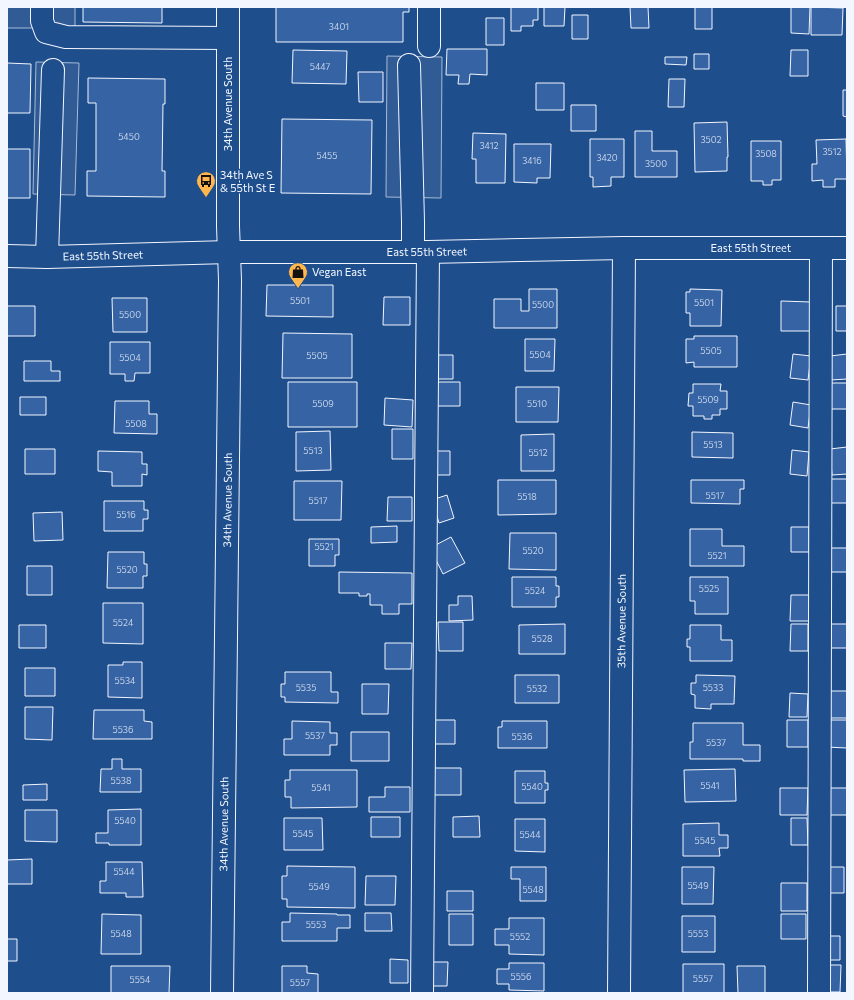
<svg xmlns="http://www.w3.org/2000/svg" width="854" height="1000" viewBox="0 0 854 1000" font-family="Commissioner,sans-serif">
<style>
.built{fill:#305b95;stroke:#a8bbd7}
.building{fill:#3563a3;stroke:#f2f6ff}
.lines{fill:none;stroke-linecap:round;stroke-linejoin:round}
.minor-casing{stroke:#f2f6ff;stroke-width:24}
.minor{stroke:#1f4e8c;stroke-width:22}
.labels{text-anchor:middle;stroke-width:3;stroke-linejoin:round;paint-order:stroke}
.number-label{font-size:9px;fill:#c3d1e8}
.street-label{font-size:11px;fill:#f2f6ff;stroke:#1f4e8c}
.poi-label{font-size:11px;fill:#f2f6ff;stroke:#1f4e8c;text-anchor:start}
</style>
<rect width="100%" height="100%" fill="#1f4e8c"/>
<path class="built" d="M7,7H75V28H7Z
M387,56L442,57L441,198L386,197Z
M36,62L79,63L75,195L33,194Z"/>
<path class="building" d="M83,7H162V23L83,22Z
M276,7H409V12H403V42H276Z
M511,7H538V20H533V26H521V31H511Z
M544,7H565L564,26H544Z
M630,7H648L649,28H631Z
M695,7H712V29H695Z
M791,7H810L809,34L791,33Z
M811,7L843,8L842,35H811Z
M572,15H588V39H572Z
M486,18H504V45H486Z
M447,49H487V75L470,74L469,84H458L459,75H446Z
M293,50L347,51L346,84L292,83Z
M791,50H808V76H790Z
M694,54H709V69H694Z
M665,57H687L686,65L665,64Z
M7,63L31,64L30,113H7Z
M358,72H383V102H359Z
M88,78L165,79V104H163L162,171H165V197L87,196V171H96V103H88Z
M669,79H685L684,107H668Z
M536,83H564V110H536Z
M843,90H847V117L843,116Z
M571,105H596V131H571Z
M282,119L372,120L371,194L281,193Z
M727,122L728,157H727V171L695,172L694,123Z
M635,131H652V151H677V177H635Z
M473,133L506,134L505,183H476V159H472Z
M590,139H624V177H611V186L593,187V177H590Z
M846,139L847,179H835V187H823V180L812,181V164H817L816,140Z
M751,141H781V180H772V185H763V181H751Z
M514,144H551L550,178H537V183L514,182Z
M7,149H30V198H7Z
M267,285H333V317L266,316Z
M529,289H557V328H494V299H521V311H529Z
M690,289L722,290L721,326H690V313H686V292H690Z
M384,297H410V325H383Z
M112,298H147V332H113Z
M781,301L811,302V331H781Z
M7,306H35V336H7Z
M836,306H847V331H836Z
M283,333L352,334V378H282Z
M694,336H737V367H694V362L686,363V339H694Z
M525,339H555L554,371H525Z
M110,342H150V373H135L134,381H125V374H110Z
M793,354L811,356L808,380L790,378Z
M847,354V379L831,380L830,356Z
M435,355H453V379H435Z
M24,361H51V371H60V381H24Z
M288,382H357V427H288Z
M431,382H460V406H431Z
M831,383H847V409H831Z
M693,384H721L720,391H727V409H720V415H712V419H704V416H693V406H688L689,393H693Z
M516,387H559L558,422H516Z
M20,397H46V415H20Z
M385,398L413,400L412,427L384,425Z
M115,401H149V414H157V434L114,433Z
M793,402L811,405L808,428L790,425Z
M392,429H413V459H392Z
M330,431L331,470L296,471V432Z
M692,432L733,433V458L692,457Z
M554,434V471H521V435Z
M847,447V474L832,475L830,449Z
M25,449H55V474H25Z
M792,450L809,452L807,476L790,474Z
M98,451L142,452V464H147V475L142,474V486H112V472L98,471Z
M432,451H450V475H432Z
M830,479H847V503H830Z
M498,480H556V514L498,515Z
M691,480H744V489H740V504L691,503Z
M294,481H342L341,520H294Z
M447,495L454,518L439,523L432,500Z
M388,497H412V521H387Z
M104,501H144V510H148V519H143V531H104Z
M62,512L63,540L34,541L33,513Z
M397,526V542L371,543V527Z
M791,527H809V552H791Z
M690,529H722V546H744V566H690Z
M510,533H556V570L509,569Z
M451,537L465,563L443,574L430,548Z
M309,539H339V555H335V566H309Z
M829,548H847V572H829Z
M108,552H144V564H147V576H143V588H107Z
M27,566H52V595H27Z
M339,572L412,573V604H399V614H382V605H370V594H367V596H359V593H339Z
M512,577H556V586H559V597H556V607H512Z
M690,577H728V614H695V601H690Z
M791,595H809V621H790Z
M458,596H472L473,620L449,621V605H458Z
M103,603H143V644L103,643Z
M438,622H463V651H439Z
M565,624V654H519V625Z
M791,624H808V651H790Z
M828,624H847V648H828Z
M19,625H46V648H19Z
M690,625H721V640H732V661H690V647H687V639H690Z
M385,643H412L411,669H385Z
M123,662H142V698L108,697V665H123Z
M25,668H55V696H25Z
M285,672H331V692H338V703L285,702V697H281V684H285Z
M515,675H559V703H515Z
M696,675L735,676L734,704H711V709L695,708V695L691,694V683H696Z
M362,684H389L388,714H362Z
M826,691H847V718H826Z
M790,693L808,694L807,717H789Z
M25,707H53L52,740L25,739Z
M94,710H144V721L152,722V739H93Z
M430,720H455V744H430Z
M787,720H808V747H787Z
M826,720H847V748L826,747Z
M292,721L330,722V733H337V745H330V755H284V739H292Z
M502,721H547V748H498V727H502Z
M693,723H743V745H760V761H743V759H690V742H693Z
M351,732H389V761H351Z
M112,759H122V769H141V792H100L101,769H112Z
M429,768H461V795H429Z
M735,769L736,801L685,802L684,770Z
M290,770H357V807L291,808V797H285V780H290Z
M515,771H545V783H548V790H545V803H515Z
M47,784V800H23V785Z
M385,787H410V812H369V797H385Z
M780,788H808L807,815H780Z
M825,788H847V815H825Z
M141,809V845H109V843H96V833H108V810Z
M25,810H57V842L25,841Z
M479,816L480,837H453V817Z
M371,817H400V837H371Z
M284,818H322L323,850H284Z
M791,818H807L808,845H791Z
M515,819H545V852L515,851Z
M719,823V835H728V848H719L720,856H683V824Z
M32,859V884H7V860Z
M106,862H142L143,897H126V893H100V881H106Z
M287,866L355,867V908L287,907V899H282V876H287Z
M511,867H546V901H520V879H511Z
M682,867H714L713,904H682Z
M826,867H844V893H826Z
M366,876H396L395,905H365Z
M781,883H807V911H781Z
M447,891H473V911H447Z
M290,913L337,914V915H350V928H337V941H282V922H290Z
M365,913H391L392,931H365Z
M102,914L141,915V954H101Z
M449,914H473V945H449Z
M781,914H806V939H781Z
M682,916H715V952H682Z
M509,918H544V955L509,954V945H495V929H509Z
M824,936H840V960H824Z
M7,939H17V961H7Z
M390,959L408,960V983H390Z
M428,962H448L447,986H427Z
M509,963H544V991L509,990V984H497V969H509Z
M683,964H724V993H683Z
M825,965H841L840,992H824Z
M111,966H170L169,993H111Z
M282,966H307V973L318,974V993H282Z
M737,966H765V993H738Z"/>
<g class="lines">
<g class="minor-casing">
<g id="minor">
<path d="M42,7V21L46,32L66,37L228,38"/>
<path d="M429,7V46"/>
<path d="M409,65L413,222V252"/>
<path id="s1" d="M7,256L47,257L229,252H428L624,248H847"/>
<path d="M47,257L53,70"/>
<path id="s2" d="M222,993L230,280L228,226V7"/>
<path d="M422,993L428,252"/>
<path id="s3" d="M619,993L624,248"/>
<path d="M819,993L821,248"/>
</g>
</g>
<use href="#minor" class="minor"/>
</g>
<defs>
<g id="bus-pin" transform="scale(1)"><path d="M0 17L-7.5 6A9.5 9.5 0 1 1 7.5 6Z" fill="#ffb74d" stroke="#1f4e8c"/><path d="M-5-6H5V4H4V6H2V4H-2V6H-4V4H-5ZM-3.5-4V0h7V-4ZM-3.5 1.2v1.5H-2V1.2ZM2 1.2v1.5H3.5V1.2Z" fill="#111"/></g>
<g id="shop-pin" transform="scale(1)"><path d="M0 17L-7.5 6A9.5 9.5 0 1 1 7.5 6Z" fill="#ffb74d" stroke="#1f4e8c"/><path d="M-5-2.5h2.3a2.7 3.5 0 0 1 5.4 0H5L5.5 6h-11ZM-1.5-2.5h3a1.5 2.3 0 0 0-3 0Z" fill="#111"/></g>
</defs>
<g fill-rule="evenodd">
<use href="#bus-pin" x="206" y="181"/>
<use href="#shop-pin" x="298" y="272"/>
</g>
<g class="labels">
<g class="number-label">
<text x="339" y="30">3401</text>
<text x="320" y="70">5447</text>
<text x="129" y="140">5450</text>
<text x="711" y="143">3502</text>
<text x="489" y="149">3412</text>
<text x="832" y="155">3512</text>
<text x="766" y="157">3508</text>
<text x="327" y="159">5455</text>
<text x="607" y="161">3420</text>
<text x="532" y="164">3416</text>
<text x="656" y="167">3500</text>
<text x="300" y="304">5501</text>
<text x="704" y="306">5501</text>
<text x="543" y="308">5500</text>
<text x="130" y="318">5500</text>
<text x="711" y="354">5505</text>
<text x="540" y="358">5504</text>
<text x="317" y="359">5505</text>
<text x="130" y="361">5504</text>
<text x="708" y="403">5509</text>
<text x="323" y="407">5509</text>
<text x="537" y="407">5510</text>
<text x="136" y="427">5508</text>
<text x="713" y="448">5513</text>
<text x="313" y="454">5513</text>
<text x="538" y="456">5512</text>
<text x="715" y="499">5517</text>
<text x="527" y="500">5518</text>
<text x="318" y="504">5517</text>
<text x="126" y="518">5516</text>
<text x="324" y="550">5521</text>
<text x="533" y="554">5520</text>
<text x="717" y="559">5521</text>
<text x="127" y="573">5520</text>
<text x="709" y="592">5525</text>
<text x="535" y="594">5524</text>
<text x="123" y="626">5524</text>
<text x="542" y="642">5528</text>
<text x="125" y="684">5534</text>
<text x="306" y="691">5535</text>
<text x="713" y="691">5533</text>
<text x="537" y="692">5532</text>
<text x="123" y="733">5536</text>
<text x="315" y="739">5537</text>
<text x="522" y="740">5536</text>
<text x="716" y="746">5537</text>
<text x="121" y="784">5538</text>
<text x="710" y="789">5541</text>
<text x="532" y="790">5540</text>
<text x="321" y="791">5541</text>
<text x="125" y="824">5540</text>
<text x="303" y="837">5545</text>
<text x="530" y="838">5544</text>
<text x="705" y="844">5545</text>
<text x="124" y="875">5544</text>
<text x="698" y="889">5549</text>
<text x="319" y="890">5549</text>
<text x="533" y="893">5548</text>
<text x="316" y="928">5553</text>
<text x="121" y="937">5548</text>
<text x="698" y="937">5553</text>
<text x="520" y="940">5552</text>
<text x="521" y="980">5556</text>
<text x="703" y="982">5557</text>
<text x="140" y="983">5554</text>
<text x="300" y="986">5557</text>
</g>
<g class="street-label">
<text transform="translate(228 104) rotate(-90)" y="4">34th Avenue South</text>
<text dy="4" stroke="none"><textPath href="#s1" startOffset="744">East 55th Street</textPath></text>
<text dy="4" stroke="none"><textPath href="#s1" startOffset="420">East 55th Street</textPath></text>
<text dy="4" stroke="none"><textPath href="#s1" startOffset="96">East 55th Street</textPath></text>
<text dy="4" stroke="none"><textPath href="#s2" startOffset="493">34th Avenue South</textPath></text>
<text dy="4" stroke="none"><textPath href="#s3" startOffset="372">35th Avenue South</textPath></text>
<text dy="4" stroke="none"><textPath href="#s2" startOffset="169">34th Avenue South</textPath></text>
</g>
<g class="poi-label">
<text x="220" y="179">34th Ave S<tspan x="220" dy="13">&amp; 55th St E</tspan></text>
<text x="312" y="276">Vegan East</text>
</g>
</g>
<rect width="854" height="1000" fill="none" stroke="#f2f6ff" stroke-width="16"/>
</svg>
